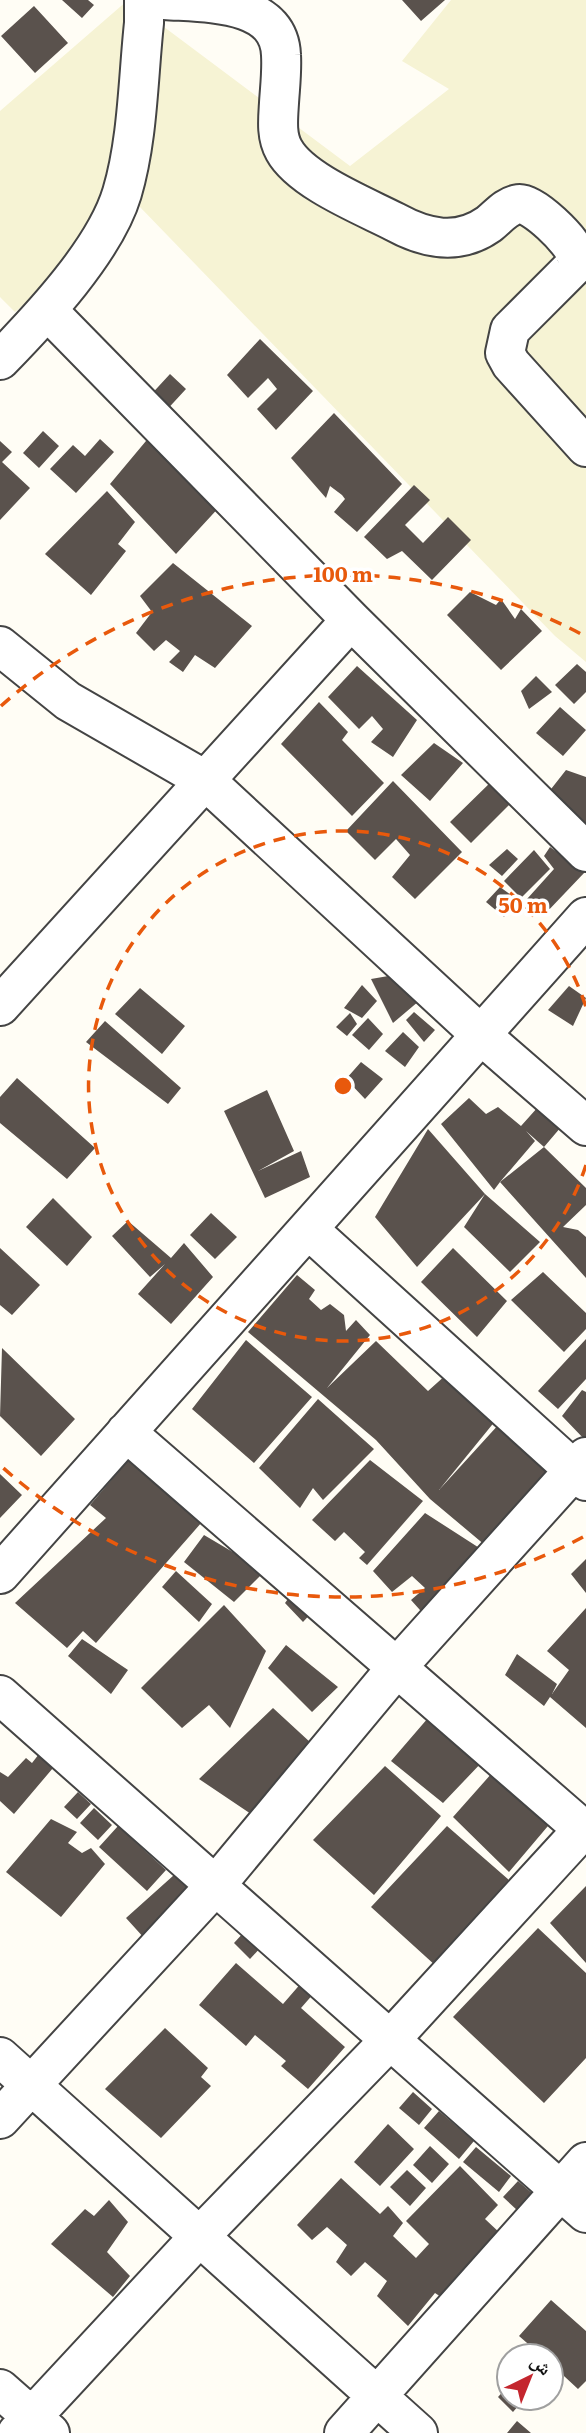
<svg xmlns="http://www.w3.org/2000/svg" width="586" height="2433" viewBox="0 0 586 2433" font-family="Literata,'Noto Naskh Arabic',serif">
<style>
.farmland{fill:#f6f3d4}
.building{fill:#5a524d}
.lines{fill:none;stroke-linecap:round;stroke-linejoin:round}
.minor-casing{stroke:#444;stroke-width:42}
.minor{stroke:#fff;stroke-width:38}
.ring{fill:none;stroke:#e8590c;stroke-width:3.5;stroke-dasharray:12 9}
.centre{fill:#e8590c;stroke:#fff;stroke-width:3.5}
.ring-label{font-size:21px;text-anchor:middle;font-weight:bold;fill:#e8590c;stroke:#fff;stroke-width:7;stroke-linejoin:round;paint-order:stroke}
</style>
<rect width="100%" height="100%" fill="#fffdf5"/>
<path class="farmland" d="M128,0L350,166L449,89L402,61L451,0H586V662L555,636L139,206L15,312L0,297V111Z"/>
<path class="building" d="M62,0H88L94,5L82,18Z
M402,0H445L421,21Z
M34,6L68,43L35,73L1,36Z
M260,339L313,391L276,430L257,409L277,389L268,378L248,398L227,375Z
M170,374L186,389L162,415L146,400Z
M334,413L402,484L357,532L334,512L345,499L342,495L330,486L326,498L291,458Z
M43,431L59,446L39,468L23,453Z
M151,435L223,503L176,554L110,484Z
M100,439L114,452L76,493L50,469L73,445L85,456Z
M0,441L12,452L2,462L30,488L0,520Z
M414,485L430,500L405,525L423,543L448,517L471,540L432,580L402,551L387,559L364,537Z
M107,491L135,522L118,544L126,551L91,595L45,554Z
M173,563L252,626L215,668L195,655L183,672L169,662L180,651L166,640L154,651L136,633L152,612L140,596Z
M470,592L496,605L501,599L515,619L521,609L542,631L501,670L447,615Z
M577,664L586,672V692L574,704L555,685Z
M357,666L417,720L393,757L371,742L383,729L372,716L359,729L328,697Z
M536,676L552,692L529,709L521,691Z
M319,702L348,732L342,740L384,783L352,816L281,744Z
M560,707L586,730L563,756L536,733Z
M434,743L463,763L430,801L401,775Z
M566,770L586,777V840L544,798Z
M495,778L518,796L471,843L450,822Z
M393,781L462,852L415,899L392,877L410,855L396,839L375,860L346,831Z
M550,847L585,872L544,915L527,899L554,869L544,856Z
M507,849L518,859L502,876L489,865Z
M534,850L550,869L521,898L504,881Z
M500,887L519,901L504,917L486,902Z
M400,974L419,1001L393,1023L371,979Z
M362,985L377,1001L362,1018L344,1008Z
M569,986L586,998L573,1026L548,1010Z
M140,988L185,1026L162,1054L115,1014Z
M414,1012L435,1030L424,1042L406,1020Z
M350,1013L357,1024L347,1036L336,1027Z
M368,1018L383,1034L369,1050L352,1035Z
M105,1021L181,1088L168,1104L86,1042Z
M403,1032L419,1047L405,1067L385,1051Z
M361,1062L383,1079L365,1099L346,1079Z
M17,1078L95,1148L67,1179L0,1123V1097Z
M267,1090L294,1151L258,1171L301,1151L310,1177L265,1198L224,1111Z
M469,1098L486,1114L498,1107L521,1126L538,1107L561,1127L544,1147L526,1131L535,1141L500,1182L544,1147L586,1188V1205L563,1227L578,1230L586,1237V1278L500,1182L494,1190L441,1124Z
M428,1129L485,1194L417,1267L375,1217Z
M485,1194L540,1242L510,1272L464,1227Z
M53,1198L92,1237L67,1266L26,1227Z
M211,1213L237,1237L215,1259L190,1235Z
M128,1221L171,1258L184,1243L213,1277L171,1324L138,1294L165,1264L150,1277L112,1236Z
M0,1248L40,1285L12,1315L0,1305Z
M453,1248L507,1301L477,1337L421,1282Z
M543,1272L586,1313V1329L564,1352L511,1300Z
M297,1275L315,1290L309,1299L321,1310L330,1304L344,1315L346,1331L356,1320L370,1335L327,1388L376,1341L428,1391L447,1374L496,1420L439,1490L500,1423L555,1476L492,1551L430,1499L376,1440L248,1332Z
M586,1339V1379L558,1409L538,1391Z
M246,1340L312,1397L254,1463L192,1409Z
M2,1348L75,1419L41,1456L0,1416Z
M582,1390L586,1392V1441L562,1416Z
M318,1399L374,1449L323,1500L313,1488L300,1508L259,1468Z
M137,1450L209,1514L96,1643L83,1631L67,1648L15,1603L106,1518L90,1505Z
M370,1460L423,1501L367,1565L359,1558L365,1552L344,1532L335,1541L312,1520Z
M0,1474L22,1495L0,1518Z
M425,1513L484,1551L428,1619L411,1600L425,1588L412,1576L392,1592L373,1571Z
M204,1535L265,1571L234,1602L184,1562Z
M586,1559V1593L571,1574Z
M176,1571L212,1604L199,1622L162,1587Z
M296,1588L316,1608L303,1622L285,1603Z
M224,1605L266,1651L230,1728L209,1705L182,1728L141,1688Z
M586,1608V1728L550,1697L544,1706L505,1675L517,1654L557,1684L552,1694L569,1670L547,1651Z
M82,1639L128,1670L111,1694L68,1656Z
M286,1645L338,1687L312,1712L268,1668Z
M453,1689L505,1738L443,1803L391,1761Z
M273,1708L311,1743L254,1816L199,1779Z
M516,1746L570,1800L509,1872L453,1817Z
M39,1754L53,1768L14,1814L0,1801V1772L8,1777L26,1758L32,1763Z
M385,1766L441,1816L374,1895L313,1840Z
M78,1792L91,1804L77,1819L64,1807Z
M94,1808L112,1825L98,1840L80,1823Z
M51,1819L77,1832L68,1843L82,1853L91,1848L105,1864L61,1917L6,1872Z
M118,1826L166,1870L147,1891L99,1847Z
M447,1826L509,1880L436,1966L371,1907Z
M174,1875L197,1896L145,1939L126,1918Z
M586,1886V1963L550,1923Z
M256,1919L273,1934L250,1959L234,1943Z
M538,1928L586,1973V2058L544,2103L453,2017Z
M236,1963L283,2004L309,1974L322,1984L301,2008L345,2047L308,2089L281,2066L286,2061L255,2035L246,2046L199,2005Z
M165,2028L208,2068L201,2077L211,2086L161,2138L105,2089Z
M413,2092L432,2109L419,2125L399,2108Z
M439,2111L474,2141L459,2159L424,2128Z
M388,2124L414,2149L380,2186L354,2162Z
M430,2146L449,2164L432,2183L413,2165Z
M476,2147L511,2176L499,2192L463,2162Z
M460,2166L498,2205L485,2219L501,2234L441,2297L435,2293L408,2326L377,2296L387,2281L365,2262L351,2276L336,2262L347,2245L327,2227L312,2240L297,2225L341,2178L380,2214L388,2206L403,2223L393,2236L416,2258L429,2244L406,2221Z
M407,2170L426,2188L410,2206L390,2187Z
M518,2181L533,2194L518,2211L503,2197Z
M109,2200L128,2222L107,2252L130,2276L113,2297L51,2244L85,2209L94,2216Z
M551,2300L586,2331V2381L578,2389L551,2364V2356H542L519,2336Z
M509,2385V2398H525L513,2412L498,2397Z
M517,2421L531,2433H507Z"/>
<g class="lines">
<g class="minor-casing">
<path id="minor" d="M165,0C206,3 279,0 281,55C282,71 280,87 279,103C278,119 276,136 284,150C301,181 364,206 395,222C426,239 458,246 489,224C499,216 506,206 519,204C532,202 573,241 576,255C577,257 576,262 575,265L510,330L505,353L511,364L586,447
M48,311L351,620L586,852
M0,360C41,318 105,250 122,193C138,139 138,79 144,23V0
M0,646L68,701L205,780L481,1035L586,1126
M0,1006L351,620
M308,1229L586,1481
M126,1432L586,1832
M0,1574L586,917
M0,1695L586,2213
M0,2057L418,2433
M0,2119L215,1886L398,1666L586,1457
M0,2389L50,2433
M17,2433L200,2236L390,2040L586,1826
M344,2433L586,2162"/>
</g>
<use href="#minor" class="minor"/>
</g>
<g class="ring">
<path d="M586 1165A255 255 0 1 1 586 1007"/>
<path d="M583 1537A511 511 0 0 1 1 1466M1 706A511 511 0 0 1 583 635"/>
</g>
<circle cx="343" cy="1086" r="10" class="centre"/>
<g class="ring-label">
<text x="343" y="582">100 m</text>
<text x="523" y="913">50 m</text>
</g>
<g transform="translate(530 2377) rotate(43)"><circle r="33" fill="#ffffff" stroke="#a0a0a0" stroke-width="2"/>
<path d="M0-5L12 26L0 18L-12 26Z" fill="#c4262e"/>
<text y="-10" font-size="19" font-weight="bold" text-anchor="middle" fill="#111111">ش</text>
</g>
</svg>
